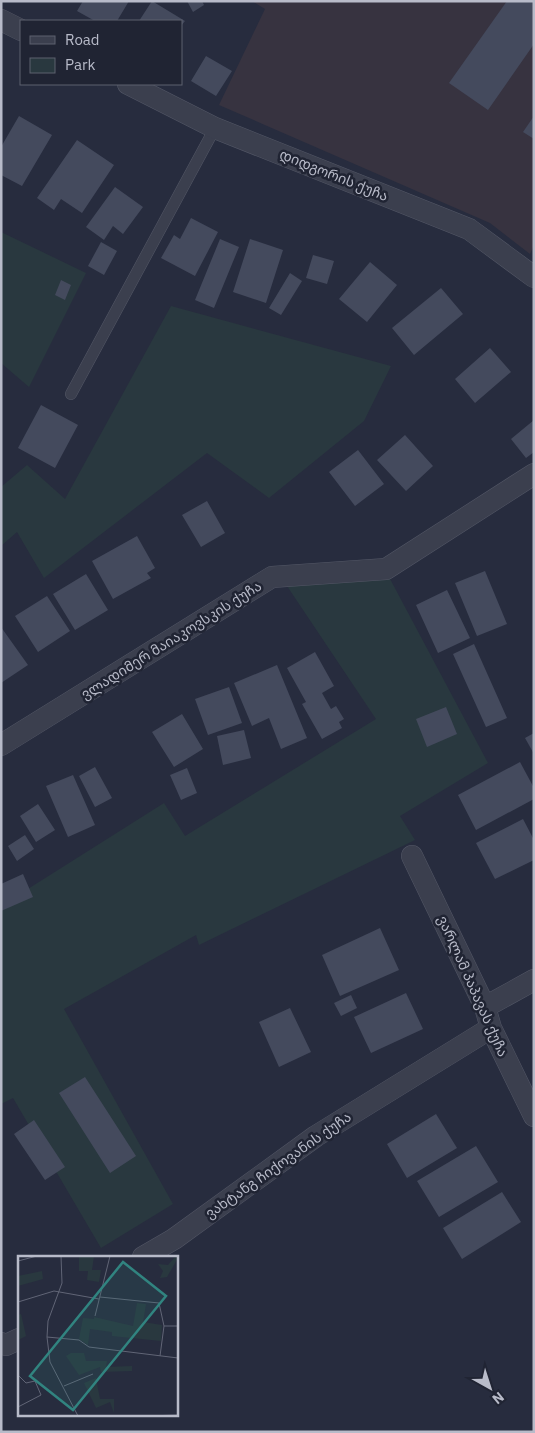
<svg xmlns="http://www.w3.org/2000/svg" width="535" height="1433" viewBox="0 0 535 1433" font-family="'IBM Plex Sans','Noto Sans Georgian',sans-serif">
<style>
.medical{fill:#373340}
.green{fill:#29383f}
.building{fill:#444a5d}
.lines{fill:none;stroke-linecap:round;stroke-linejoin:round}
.lane-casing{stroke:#535766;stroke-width:12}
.street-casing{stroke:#535766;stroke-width:22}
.lane{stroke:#3b3f4e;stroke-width:11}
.street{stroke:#3b3f4e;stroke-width:21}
.labels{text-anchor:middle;stroke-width:5;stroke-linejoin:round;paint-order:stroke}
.street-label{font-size:14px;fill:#b8bbc9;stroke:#202433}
.inset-road{fill:none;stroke:#616576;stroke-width:1}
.view{fill:#318480;fill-opacity:0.15;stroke:#318480;stroke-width:2.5}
.inset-edge{fill:none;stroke:#b8bbc9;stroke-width:2.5}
</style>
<rect width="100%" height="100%" fill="#272c3e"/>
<path class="medical" d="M252,1H534V245L530,254L490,223L219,105L265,9Z"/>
<path class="green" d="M1,232L86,273L29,387L1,363Z
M171,306L391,366L364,421L269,498L207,453L44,578L17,532L1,546V487L27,465L65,499Z
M389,577L488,763L400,816L415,840L199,945L196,935L64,1009L173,1204L101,1248L13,1098L1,1104V906L164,803L185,836L376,719L285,583Z"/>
<path class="building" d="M83,1H129L117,21H95L77,11Z
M152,1L185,21L181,26V21H139Z
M187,1H202L204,5L193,12Z
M507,1H534V44L488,110L449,83Z
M206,56L232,71L216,96L191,81Z
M19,116L52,135L22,186L1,175V147Z
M534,116V139L523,132Z
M77,140L114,165L82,213L61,199L54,210L37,198Z
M115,187L143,207L123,234L113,226L104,240L86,227Z
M191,218L218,232L195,276L161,258L174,235L180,239Z
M220,239L239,247L214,308L195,300Z
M250,239L283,250L266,303L233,292Z
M101,242L117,251L104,275L88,266Z
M313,255L334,261L327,284L306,278Z
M370,262L397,285L367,322L339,299Z
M290,273L302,281L281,315L269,308Z
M61,280L71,285L65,300L55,295Z
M441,288L463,314L414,355L392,328Z
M490,348L511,372L475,403L455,379Z
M41,405L78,425L55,468L18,448Z
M534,420V452L526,458L511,439Z
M405,435L433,466L406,491L377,460Z
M358,450L384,484L355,506L329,472Z
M207,501L225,533L201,547L182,515Z
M137,536L155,568L147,573L151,578L113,599L92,561Z
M485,571L507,624L477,636L455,583Z
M86,574L108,610L75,630L53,594Z
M447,590L470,638L438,653L416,605Z
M47,596L70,631L38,652L15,616Z
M1,627L28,665L1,683Z
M474,644L507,718L486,727L453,654Z
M315,652L334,686L322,693L331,709L336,706L344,719L339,722L342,728L322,739L302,704L306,702L287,668Z
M277,665L307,738L281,749L269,718L252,726L234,683Z
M229,687L242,723L208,735L195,699Z
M446,707L457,734L427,747L416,719Z
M182,714L203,749L174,767L152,732Z
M244,730L251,758L223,765L217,736Z
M534,733V754L525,738Z
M520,762L534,788V799L476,830L458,795Z
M95,767L112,798L95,807L79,776Z
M187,768L197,793L181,800L170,775Z
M73,775L95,825L68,837L46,786Z
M38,804L55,830L36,842L20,816Z
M523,819L534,840V860L495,879L476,843Z
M25,835L34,849L17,861L8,846Z
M23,874L33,897L1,911V884Z
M380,928L399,970L340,996L322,955Z
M406,993L423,1029L371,1053L354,1017Z
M351,995L357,1008L341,1016L334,1003Z
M290,1008L311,1052L279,1067L259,1022Z
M85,1077L136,1156L110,1173L59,1093Z
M436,1114L457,1148L407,1178L387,1144Z
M34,1120L65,1167L45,1180L14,1134Z
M476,1146L498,1182L439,1217L417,1181Z
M502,1192L521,1222L462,1259L443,1228Z"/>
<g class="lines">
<g class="lane-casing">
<path id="lane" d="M71,394L215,128"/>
</g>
<g class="street-casing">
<path id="street" d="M1,20L21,30
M128,84L215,128L469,229L534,277
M1,745L272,577L386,569L534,474
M412,856L485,1007L491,1028L534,1116
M485,1007L534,980
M143,1257L174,1239L316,1136L491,1028
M1,1343L6,1345L19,1339"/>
</g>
<use href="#lane" class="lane"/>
<use href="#street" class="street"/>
</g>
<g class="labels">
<g class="street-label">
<text transform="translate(334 175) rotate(22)" y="5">დიდგორის ქუჩა</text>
<text transform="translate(171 640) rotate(-32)" y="5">ვლადიმერ მაიაკოვსკის ქუჩა</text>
<text transform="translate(473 986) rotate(66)" y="5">ვარლამ პაპავას ქუჩა</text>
<text transform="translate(278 1165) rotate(-35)" y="5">ვახტანგ ჩიქოვანის ქუჩა</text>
</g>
</g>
<g transform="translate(18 1256)">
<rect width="160" height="160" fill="#272c3e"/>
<path d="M61,0H76L74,14H83L81,26L69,24L70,15H61ZM158,0L160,2L149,21L142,22L145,15L140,8L150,9ZM24,15L25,23L0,30V20ZM119,47L128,48L125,66L144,69L143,85L94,80V76L72,73L70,89L61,83L65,62L76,63V61L115,70ZM3,58L8,80L0,84V59ZM53,97H66L68,105H89L88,111L114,110V115L83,116L82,111L61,119L48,100ZM78,122L82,143H96V157L92,146L78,152L66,127Z" fill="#29383f"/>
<path class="inset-road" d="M43,0L44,27L30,65L29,81L32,106L60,160M0,5L19,0M82,41L141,47L146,70M0,46L36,35L81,43M77,60L92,0M29,81L61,84L71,91L160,102M142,100L146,70H160M0,119L8,127L17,125L23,139L0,151M46,130L75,118M128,160L160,159"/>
<path class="view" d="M105,6L148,40L55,154L12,120Z"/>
<rect width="160" height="160" class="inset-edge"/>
</g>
<rect width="535" height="1433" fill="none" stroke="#b8bbc9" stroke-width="5"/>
<rect x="20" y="20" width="162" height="65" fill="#202433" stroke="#5d606f"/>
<rect x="30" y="36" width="25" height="8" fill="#3b3f4e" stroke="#5d606f"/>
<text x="65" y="45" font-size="15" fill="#b8bbc9">Road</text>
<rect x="30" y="58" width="25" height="15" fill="#29383f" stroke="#5d606f"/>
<text x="65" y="70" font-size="15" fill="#b8bbc9">Park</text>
<g transform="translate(490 1388) rotate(141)" stroke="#202433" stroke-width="4" paint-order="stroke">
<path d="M0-4L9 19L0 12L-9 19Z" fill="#b8bbc9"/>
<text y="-8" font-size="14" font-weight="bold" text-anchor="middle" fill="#b8bbc9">N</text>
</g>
</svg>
